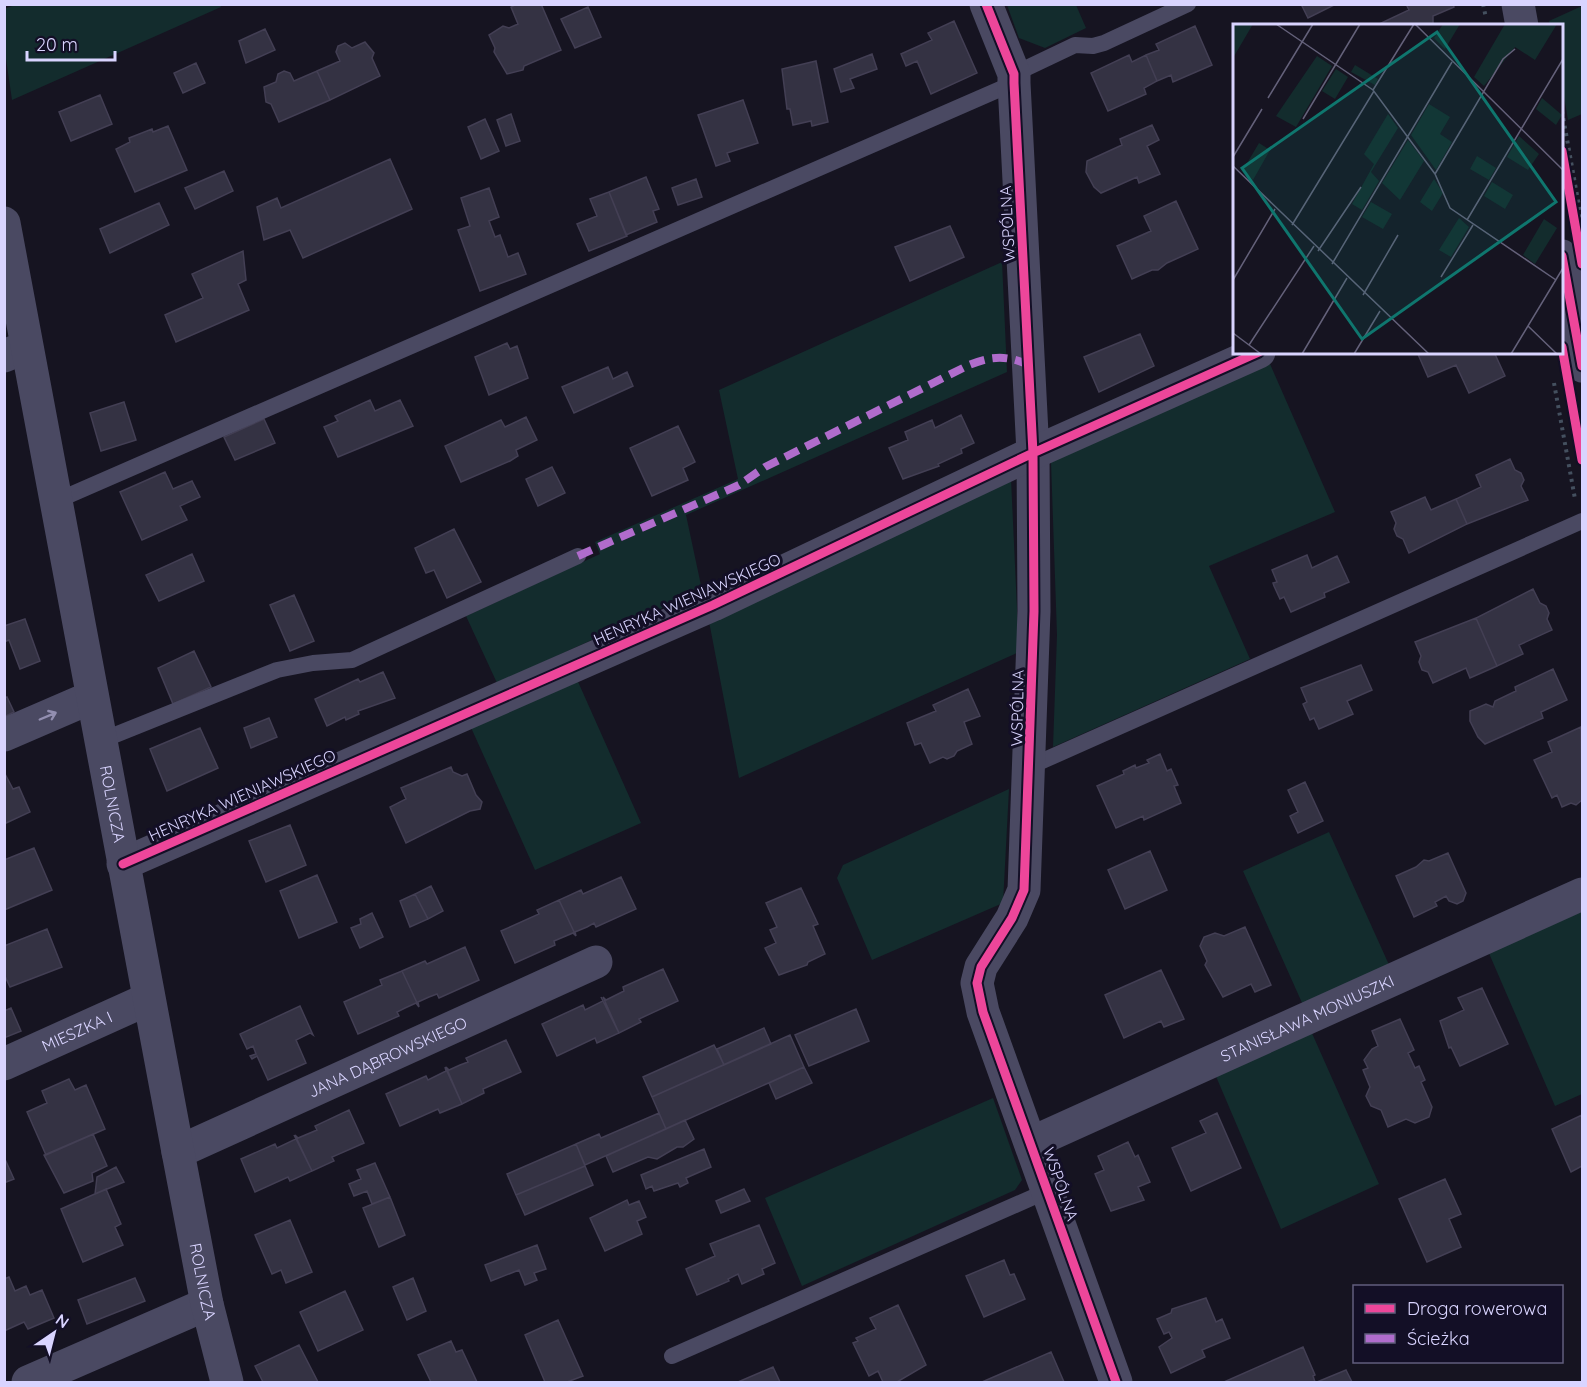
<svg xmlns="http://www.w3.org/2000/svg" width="1587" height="1387" viewBox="0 0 1587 1387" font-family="Quicksand,sans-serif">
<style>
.green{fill:#132c2d}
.building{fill:#343243;stroke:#433f54;stroke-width:1.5}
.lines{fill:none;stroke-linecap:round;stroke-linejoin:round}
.path{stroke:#44505f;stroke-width:4;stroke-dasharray:3 4.5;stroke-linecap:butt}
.service{stroke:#4a4962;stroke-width:16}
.minor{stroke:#4a4962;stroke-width:33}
.tertiary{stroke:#4a4962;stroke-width:33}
.quiet{stroke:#b06ccc;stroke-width:8;stroke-dasharray:15 8;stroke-linecap:butt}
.cycleway-casing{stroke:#130f26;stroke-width:13}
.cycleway{stroke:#ed469a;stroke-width:9}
.oneway{stroke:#928eb0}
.labels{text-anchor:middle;stroke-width:6;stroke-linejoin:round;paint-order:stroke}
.street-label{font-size:16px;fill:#d9d4ff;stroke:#130f26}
.inset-road{fill:none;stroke:#64617a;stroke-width:1.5}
.view{fill:#0f766e;fill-opacity:0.15;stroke:#0f766e;stroke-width:3}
.inset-edge{fill:none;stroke:#d9d4ff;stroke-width:3}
</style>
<rect width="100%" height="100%" fill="#161421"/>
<path class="green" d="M15,5L220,4L221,7L12,100L5,52L4,9Z
M1007,5H1076L1086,28L1045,48L1019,38Z
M1582,6V114L1568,120L1562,85V26L1550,25L1549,21Z
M1002,262L1007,372L686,515L702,590L497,683L466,616L600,554L595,542L738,479L719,390Z
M1270,364L1335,512L1209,566L1250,659L1053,747L1057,635L1051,462Z
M1011,479L1019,652L739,778L708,616Z
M575,675L641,823L535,870L469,723Z
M1009,789L1003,903L872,960L837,878L843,865Z
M1329,832L1390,967L1303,1005L1243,871Z
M1582,908V1094L1555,1106L1488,951Z
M1311,1031L1379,1184L1281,1229L1215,1074Z
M993,1098L1022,1180L1015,1190L802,1286L765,1198Z"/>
<path class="building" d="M517,4H541L561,50L524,66L523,70L507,74L494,52L495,48L489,35L503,26L509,28L518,24L511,7Z
M1336,4L1308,18L1302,6L1299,4Z
M1410,4H1453L1454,7L1433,16V26H1375L1409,10L1407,6Z
M588,7L601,37L575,48L561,19Z
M954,21L977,73L931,94L917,61L906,66L901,54L932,40L928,33Z
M1195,26L1212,65L1173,82L1171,75L1157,81L1146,55L1159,50L1156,44Z
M265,29L275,50L246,63L239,41Z
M365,42L374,53L372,58L380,76L330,100L317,71L340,61L336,52L338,46L345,43L352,48Z
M872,54L877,69L850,79L854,88L841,92L834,69Z
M1129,55L1132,62L1146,55L1157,81L1144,88L1146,94L1108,111L1091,73Z
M816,61L828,122L812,126L811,121L793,125L790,109H787L782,69Z
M196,63L205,83L183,93L174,73Z
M284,71L290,73L294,81L317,71L330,100L279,122L271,104L266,102L264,87L276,82L278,74Z
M100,95L112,124L71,141L59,112Z
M743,100L758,143L727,153L730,161L716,166L698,115Z
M511,114L520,141L506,146L497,120Z
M485,119L499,151L481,159L468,127Z
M1152,125L1159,140L1147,146L1160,174L1139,183L1137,177L1101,193L1094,187L1086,172L1087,161L1122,145L1120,139Z
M168,126L187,170L135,192L116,149L130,142L129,138L152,129L153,132Z
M390,159L412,209L303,258L290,230L264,240L257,207L277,198L281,208Z
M224,171L233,191L195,209L185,188Z
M646,177L659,209L653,211L657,222L626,235L609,192Z
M696,179L702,197L678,205L672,188Z
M489,188L499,217L489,221L495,237L500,235L508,257L518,253L526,274L480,291L458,230L470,226L461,198Z
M609,192L627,236L589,251L577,224L597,216L590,199Z
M1176,201L1198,249L1167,263L1158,270H1152L1132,279L1117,246L1151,231L1144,216Z
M159,203L169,225L110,253L100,229Z
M950,226L964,257L910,281L895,247Z
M243,251L246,280L238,284L249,310L176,342L165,315L203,298L192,274Z
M1140,334L1154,366L1099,392L1084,357Z
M507,343L510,349L517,346L528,378L489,395L475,357Z
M1417,352H1494L1505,376L1469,393L1456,365L1428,377Z
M608,367L613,379L627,372L633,386L574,413L562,387Z
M370,400L375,411L400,400L413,426L338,457L324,427L338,421L335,416Z
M124,402L136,440L101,451L90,413Z
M961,415L974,443L961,449L962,453L938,464L939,466L903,479L889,448L908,440L905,432L932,420L935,428Z
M526,417L537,440L516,450L518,456L510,461L461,482L445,446L501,420L505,427Z
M264,419L275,443L235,460L224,437Z
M678,426L695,462L683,468L688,480L652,496L630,448Z
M1510,459L1515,470L1521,473L1524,480L1521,486L1528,500L1467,524L1456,499L1481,487L1476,475Z
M552,467L565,493L538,506L526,479Z
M165,472L173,489L192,481L200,497L180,506L187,520L142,540L120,492Z
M1425,497L1431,510L1456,499L1467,524L1409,553L1403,539L1397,536L1394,529L1396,523L1391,512Z
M454,529L481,582L447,598L434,570L426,573L415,548Z
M192,554L204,581L159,601L146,575Z
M1307,555L1312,568L1337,556L1349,582L1324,593L1325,597L1291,612L1284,597L1280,599L1274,586L1273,583L1277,582L1272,570Z
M1533,589L1540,603L1546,606L1549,613L1547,619L1552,630L1519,645L1523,654L1497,666L1476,618Z
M294,595L314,641L290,651L270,605Z
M1476,618L1497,666L1470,678L1466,668L1433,683L1428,672L1422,670L1419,662L1421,656L1415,642Z
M25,619L40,661L20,669L9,640L4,642V626Z
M194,651L211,687L173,704L158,668Z
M1361,665L1372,690L1347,701L1353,714L1319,729L1314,718L1310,720L1303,704L1307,702L1301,688Z
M1553,669L1567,700L1541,712L1543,718L1485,744L1478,737L1470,721V711L1486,704L1493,707L1495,701L1516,691L1515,687Z
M383,672L395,698L358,711L359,714L346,720L345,717L327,726L315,699L358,679L360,682Z
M968,689L980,716L964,722L972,744L957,751L954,756L947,759L943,757L930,763L921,743L915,745L907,723L936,711L933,705Z
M7,697L14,712L4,717V698Z
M269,718L277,737L251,748L244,728Z
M1581,727L1582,800L1576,805L1571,803L1562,807L1557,795L1552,798L1534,760L1552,752L1548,742Z
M200,728L218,768L167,791L150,749Z
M1160,754L1167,771L1171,769L1178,785L1174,786L1181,803L1144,820L1143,816L1116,828L1097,786L1124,774L1123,771L1135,765L1136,768L1149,763L1147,760Z
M451,767L453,772L462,776L467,774L476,795L482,802L480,809L470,811L406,843L390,807L406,799L401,788Z
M4,772L13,789L19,787L30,812L4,824Z
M1305,782L1323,821L1298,833L1290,816L1298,812L1288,790Z
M290,825L306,865L266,882L249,841Z
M34,848L52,890L4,910V860Z
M1150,851L1167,890L1125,909L1108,870Z
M1448,853L1466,893L1463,901L1457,904L1449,901L1446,896L1435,902L1437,906L1414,917L1396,876L1416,867L1424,860L1429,861Z
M317,875L337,922L299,938L280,891Z
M621,877L636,909L596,927L594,923L587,927L575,932L576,936L559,900L581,890L583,894Z
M431,886L443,911L428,919L415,894Z
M801,888L818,924L813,926L825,954L808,962L807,965L779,975L765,948L776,943L770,930L777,927L766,903Z
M415,894L428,919L410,927L400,901Z
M559,900L576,936L573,933L554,941L555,945L515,963L501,931L539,914L537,910Z
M372,913L383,937L360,948L351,928L361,924L360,919Z
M1245,927L1271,985L1255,992L1251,984L1223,997L1205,965L1207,961L1200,946L1204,937L1215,933L1224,936Z
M47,929L62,967L10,987L4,974V946Z
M465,947L479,980L439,998L437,994L429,997L418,1002L419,1007L402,971L425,961L427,964Z
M663,969L678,1001L639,1019L641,1022L619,1033L603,997L606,1000L624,991L623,987Z
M1161,970L1184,1019L1164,1027L1161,1021L1124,1038L1105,995Z
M402,971L419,1007L416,1003L405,1008L397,1012L399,1016L358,1034L344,1002L382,985L380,980Z
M1482,988L1508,1044L1460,1066L1451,1047L1449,1048L1440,1021L1464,1010L1458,998Z
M601,997L619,1033L597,1043L595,1038L557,1056L542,1024L583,1005L585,1010L603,1001Z
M300,1006L313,1035L310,1033L296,1040L306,1063L268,1080L257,1056L252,1059L250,1056L256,1054L253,1046L247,1049L240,1034Z
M11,1008L21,1031L4,1038V1011Z
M856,1009L869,1041L809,1066L795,1035Z
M1400,1019L1414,1050L1408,1053L1415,1068L1419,1066L1425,1080L1421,1082L1432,1107L1429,1117L1415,1123L1406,1119L1388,1127L1381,1110L1371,1106L1366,1096L1370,1087L1363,1070L1368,1068L1364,1060L1372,1049L1378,1046L1372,1031Z
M764,1028L771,1044L724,1065L717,1049Z
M790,1035L804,1067L666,1129L652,1097Z
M506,1040L521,1072L483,1089L484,1093L462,1104L446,1067L449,1070L460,1065L468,1062L466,1058Z
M714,1045L724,1065L652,1097L643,1077Z
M445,1067L462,1104L440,1113L438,1109L400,1126L386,1094L426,1076L428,1080L446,1071Z
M804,1067L812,1083L776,1099L769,1083Z
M69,1079L75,1090L86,1085L105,1129L46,1155L27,1112L47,1103L42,1091Z
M349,1110L364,1143L332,1157L334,1161L312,1171L295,1135L298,1138L317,1130L315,1126Z
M659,1113L666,1129L585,1165L576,1144L599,1134L601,1138Z
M1217,1113L1241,1168L1191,1191L1172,1148L1206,1133L1200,1121Z
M1582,1115V1166L1571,1172L1552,1129Z
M685,1120L694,1139L683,1147H677L657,1159L648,1157L613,1172L606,1156Z
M93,1134L107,1166L92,1173L93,1181L64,1193L44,1155Z
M294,1135L312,1171L290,1181L288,1177L255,1192L241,1159L275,1144L277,1148L296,1139Z
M1128,1142L1135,1157L1138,1155L1150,1182L1138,1187L1144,1200L1111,1211L1095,1174L1104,1170L1098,1156Z
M576,1144L585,1166L516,1195L507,1174Z
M704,1149L711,1167L686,1178L688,1183L680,1187L678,1183L654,1191L652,1186L646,1189L641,1175Z
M4,1157L14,1179L4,1183Z
M375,1163L390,1197L372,1204L367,1191L354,1196L349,1184L361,1179L357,1170Z
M585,1166L593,1185L525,1215L516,1195Z
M116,1167L124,1182L95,1194L97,1177Z
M1445,1179L1461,1214L1449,1219L1461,1247L1427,1262L1399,1199Z
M106,1189L121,1224L115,1227L123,1245L83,1262L61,1209Z
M744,1189L750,1201L721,1213L716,1201Z
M390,1197L405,1235L379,1247L363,1208Z
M627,1200L629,1205L639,1201L646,1217L637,1221L642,1234L605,1251L590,1218Z
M290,1220L312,1272L286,1283L281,1270L272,1274L255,1235Z
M759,1225L775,1263L762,1269L764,1274L742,1284L738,1274L728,1279L729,1281L697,1295L686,1269L715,1256L710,1244Z
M537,1245L546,1269L534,1273L537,1280L525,1285L519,1270L491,1281L485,1265Z
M1004,1260L1010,1275L1014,1274L1025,1299L984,1317L966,1276Z
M9,1277L15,1291L26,1286L30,1295L42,1290L54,1318L28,1329L24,1322L4,1331V1279Z
M135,1278L145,1301L87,1324L78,1300Z
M413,1278L426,1311L407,1320L393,1287Z
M345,1291L363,1330L318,1351L300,1312Z
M1206,1298L1216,1322L1222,1319L1230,1338L1202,1350L1205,1357L1171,1373L1159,1347L1172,1338L1169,1332L1164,1334L1157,1319L1171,1313L1172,1309Z
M898,1305L926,1365L897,1382H883L878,1371L869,1376L853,1343L858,1341L856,1338L876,1329L870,1318Z
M558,1320L583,1376L567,1382H545L525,1335Z
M451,1341L456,1352L462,1350L477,1382H431L418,1355Z
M299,1345L318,1382H263L255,1366Z
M1303,1347L1315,1375L1313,1376L1315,1382H1224Z
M1051,1352L1064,1382H982Z
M773,1367L780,1382H738Z
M1346,1370L1352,1382H1317Z"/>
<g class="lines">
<path class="path" d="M1483,4L1486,18
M1562,111L1582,223
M1554,383L1575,499"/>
<path class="service" d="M1014,74L1075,45L1093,46L1104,43L1188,4
M56,501L1014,83
M100,741L277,670L313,663L352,660L578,556
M1031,766L1582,521
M672,1356L1047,1191"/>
<g class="minor">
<path d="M986,4L1014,74V83L1033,453L1034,611L1024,890L1012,918L981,967L977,983L983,1012L1116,1382"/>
<path d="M1518,4L1522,26"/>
<path d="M1562,256L1582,366"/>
<path d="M4,356L26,347"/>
<path d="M4,735L92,697"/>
<path d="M123,864L713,605L1033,453L1259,352"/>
<path id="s1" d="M4,1064L148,999"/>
<path id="s2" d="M1031,1143L1582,894"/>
<path id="s3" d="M178,1152L596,962"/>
<path d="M28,1382L207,1304"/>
</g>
<path class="tertiary" id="s4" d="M4,223L178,1152L207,1304L227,1382"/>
<path class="quiet" d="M578,556L739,485L765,467L969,365C991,356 1007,355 1029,365"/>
<g class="cycleway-casing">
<path id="cycleway" d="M986,4L1014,74V83L1033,453L1034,611L1024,890L1012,918L981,967L977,983L983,1012L1116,1382
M1562,151L1582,264
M1562,256L1582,366
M1562,347L1582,460
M123,864L713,605L1033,453L1259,352"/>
</g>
<use href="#cycleway" class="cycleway"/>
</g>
<defs><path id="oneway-shaft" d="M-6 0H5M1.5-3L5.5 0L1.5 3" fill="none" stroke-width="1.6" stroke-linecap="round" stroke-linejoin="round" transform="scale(1.5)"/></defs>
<use class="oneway" href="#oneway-shaft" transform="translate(48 716) rotate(-23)"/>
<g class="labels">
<g class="street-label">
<text transform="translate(1007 224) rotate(-93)" y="6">WSPÓLNA</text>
<text transform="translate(687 599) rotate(-24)" y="6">HENRYKA WIENIAWSKIEGO</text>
<text transform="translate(1017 708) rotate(-89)" y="6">WSPÓLNA</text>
<text transform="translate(242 795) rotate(-24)" y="6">HENRYKA WIENIAWSKIEGO</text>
<text dy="6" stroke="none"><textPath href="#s4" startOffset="591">ROLNICZA</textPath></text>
<text dy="6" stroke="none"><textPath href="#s2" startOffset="303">STANISŁAWA MONIUSZKI</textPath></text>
<text dy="6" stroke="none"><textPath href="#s1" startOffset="80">MIESZKA I</textPath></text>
<text dy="6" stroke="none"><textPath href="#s3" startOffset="230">JANA DĄBROWSKIEGO</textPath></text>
<text transform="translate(1061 1184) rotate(71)" y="6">WSPÓLNA</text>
<text dy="6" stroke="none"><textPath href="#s4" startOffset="1077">ROLNICZA</textPath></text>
</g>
</g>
<g transform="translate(1233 24)">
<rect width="330" height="330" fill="#161421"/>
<path d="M0,0H20L0,34ZM210,0H227L212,25L201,14ZM272,0H324L302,36L282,23L251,62L241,53ZM84,32L99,42L63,103L43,92ZM122,41L145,55L142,61L118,48ZM103,45L115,53L102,75L89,67ZM309,74L329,91L323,101L303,85ZM196,80L217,93L207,110L219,118L203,146L178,111ZM155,90L165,104L138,148L146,157L129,186L119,180L141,140L131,130ZM286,112L306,130L295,146L274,133ZM175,116L191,137L167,176L149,159ZM26,119L37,126L20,156L10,146ZM244,132L263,144L256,156L237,145ZM201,155L210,169L199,187L187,178ZM259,158L280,171L272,185L251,172ZM138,178L159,190L150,205L129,193ZM226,194L236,203L218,233L206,226ZM311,195L324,204L302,240L290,231Z" fill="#132c2d"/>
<path class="inset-road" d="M43,0L140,66L202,150L217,184L323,256M182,0L330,146M140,66L181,0M35,74L80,0M70,95L127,0M0,133L29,85M0,142L196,330M202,150L270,35L282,25M234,196L330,35M59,201L141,67M85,227L128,163M99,240L219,38M208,253L240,201M0,256L42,185M130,271L165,211M295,302L324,330M0,309L28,330M16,321L81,222M69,330L114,254M121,330L147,287M278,330L330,244"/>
<path class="view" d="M204,8L323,178L129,315L9,144Z"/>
<rect width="330" height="330" class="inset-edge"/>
</g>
<rect width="1587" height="1387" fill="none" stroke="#d9d4ff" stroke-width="12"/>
<rect x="1353" y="1285" width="210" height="78" fill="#130f26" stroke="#625e7d" stroke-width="1.5"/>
<rect x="1365" y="1304" width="30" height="9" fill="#ed469a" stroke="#625e7d" stroke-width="1.5"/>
<text x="1407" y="1315" font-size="18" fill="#d9d4ff">Droga rowerowa</text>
<rect x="1365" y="1334" width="30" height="9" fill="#b06ccc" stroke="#625e7d" stroke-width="1.5"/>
<text x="1407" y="1345" font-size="18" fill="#d9d4ff">Ścieżka</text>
<g transform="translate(54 1333) rotate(35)" stroke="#130f26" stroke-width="4.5" paint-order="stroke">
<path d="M0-4.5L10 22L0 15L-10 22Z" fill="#d9d4ff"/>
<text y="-9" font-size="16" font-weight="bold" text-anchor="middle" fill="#d9d4ff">N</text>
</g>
<path d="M27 51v9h88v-9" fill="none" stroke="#d9d4ff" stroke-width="3"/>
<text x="36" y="51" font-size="18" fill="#d9d4ff" stroke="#130f26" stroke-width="4.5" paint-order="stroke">20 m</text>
</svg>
